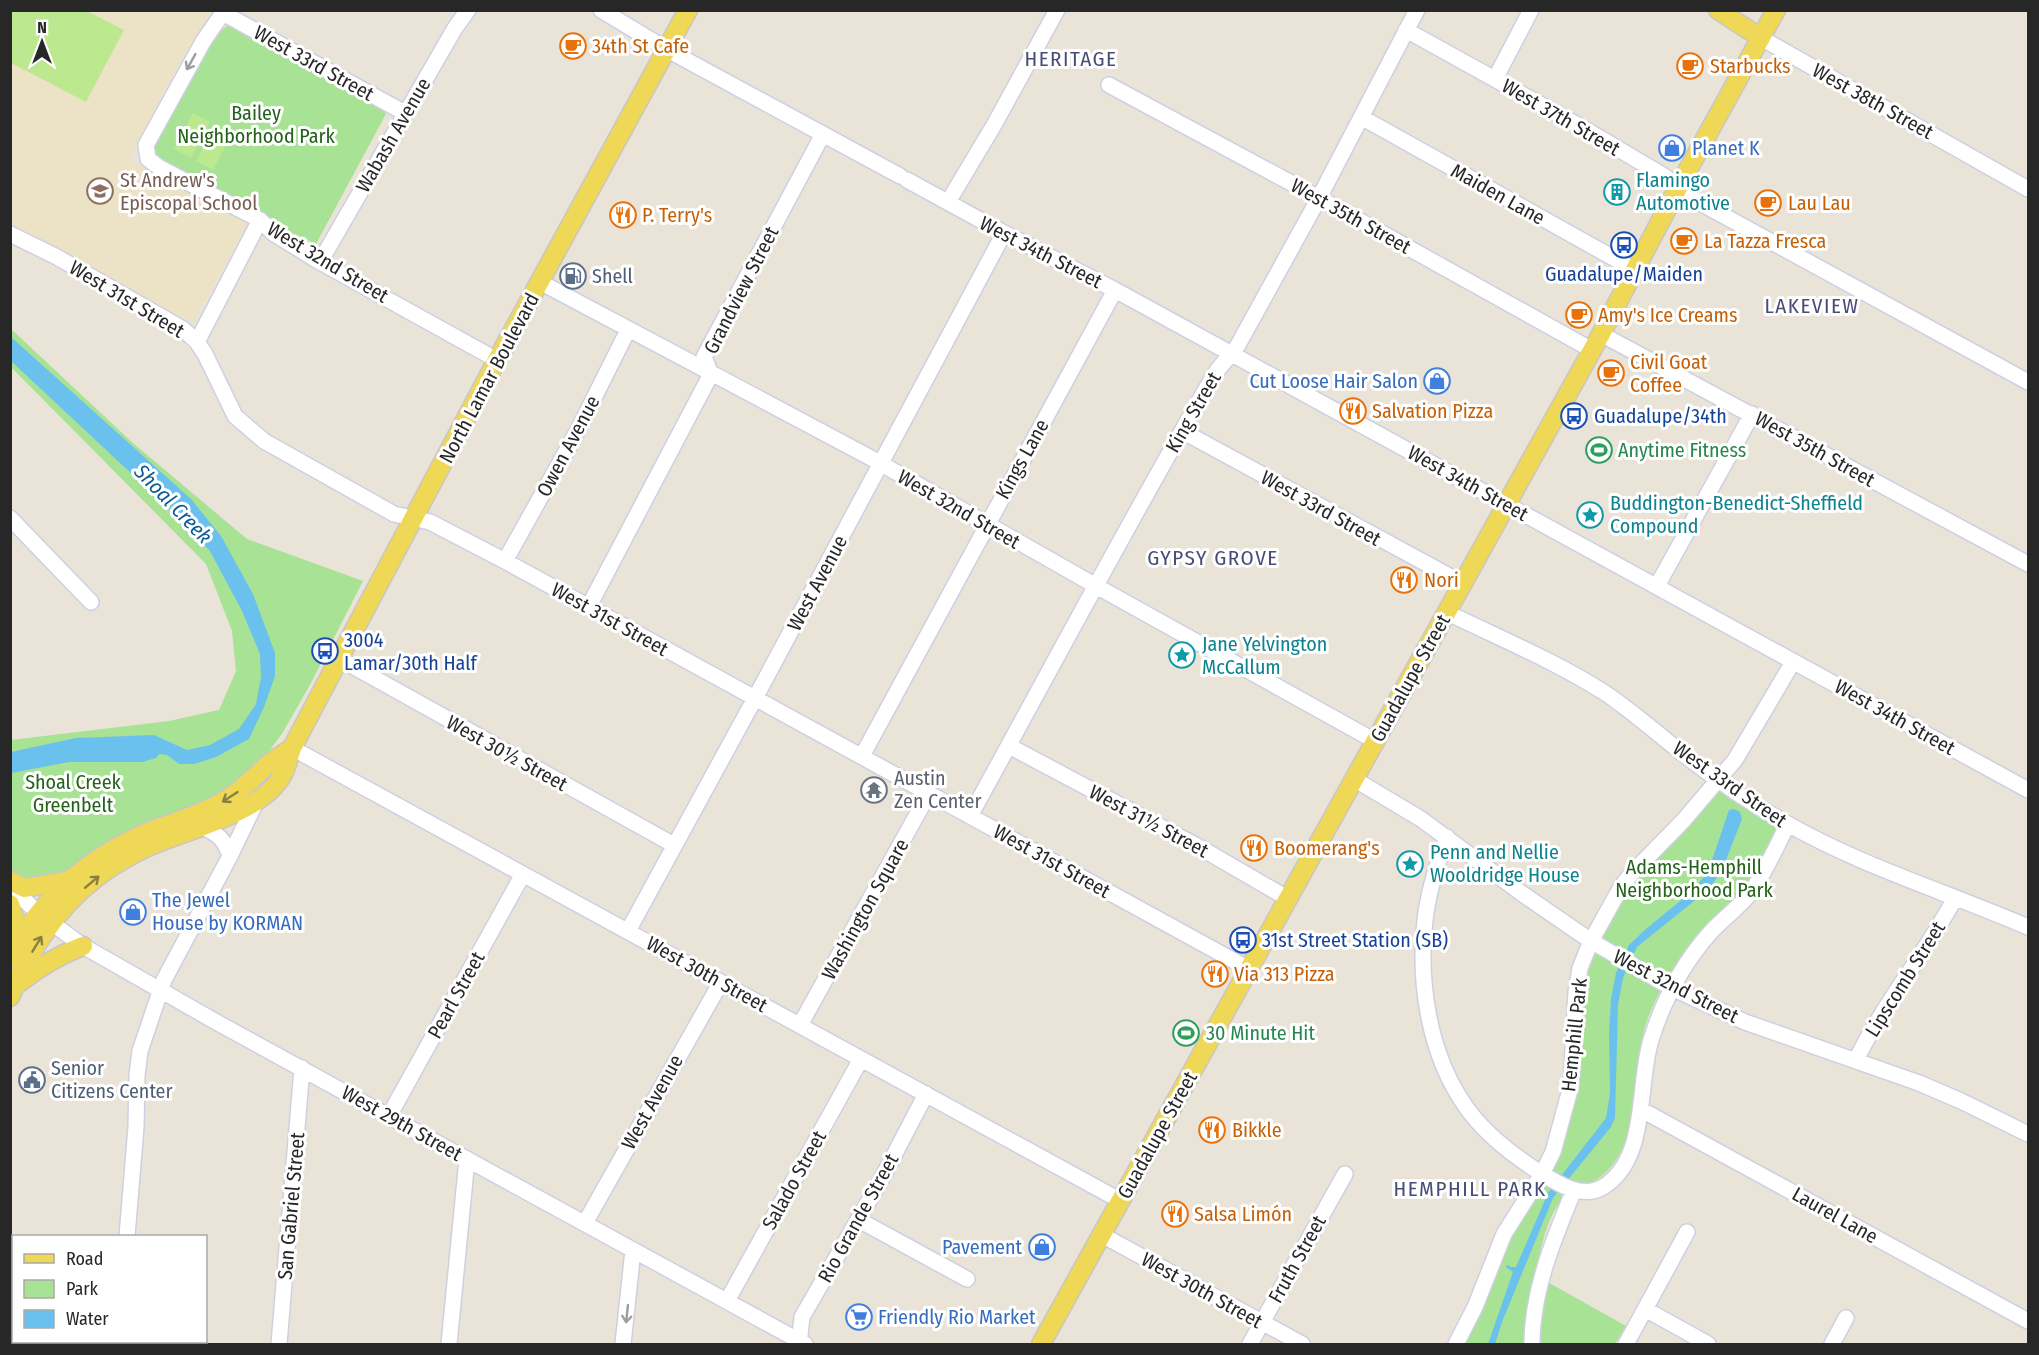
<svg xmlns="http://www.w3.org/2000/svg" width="2039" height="1355" viewBox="0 0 2039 1355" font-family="'Fira Sans Condensed',sans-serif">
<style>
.education{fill:#ece3c7}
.green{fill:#a8e294}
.pitch{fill:#bce98f}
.water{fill:#6ac1ee}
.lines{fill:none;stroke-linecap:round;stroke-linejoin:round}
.minor-casing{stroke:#ced0e1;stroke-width:18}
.major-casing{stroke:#c7c7c7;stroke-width:21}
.minor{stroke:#fff;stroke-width:15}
.major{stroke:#f0d857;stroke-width:18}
.oneway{stroke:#9e9e9e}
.oneway2{stroke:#8c803f}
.labels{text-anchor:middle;stroke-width:6;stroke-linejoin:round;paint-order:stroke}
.food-label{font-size:20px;fill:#c56008;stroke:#fff;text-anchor:start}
.street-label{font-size:20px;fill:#272727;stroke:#fff}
.park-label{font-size:20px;fill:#236219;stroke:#fff}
.shop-label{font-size:20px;fill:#366cbe;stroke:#fff;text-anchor:start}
.education-label{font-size:20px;fill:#785e54;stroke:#fff;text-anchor:start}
.culture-label{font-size:20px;fill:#0d838f;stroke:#fff;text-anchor:start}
.transit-label{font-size:20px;fill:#164399;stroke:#fff;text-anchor:start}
.service-label{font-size:20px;fill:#4e5e75;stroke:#fff;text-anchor:start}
.leisure-label{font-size:20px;fill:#27864d;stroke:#fff;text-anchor:start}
.worship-label{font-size:20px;fill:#5b616d;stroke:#fff;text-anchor:start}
.neighbourhood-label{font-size:21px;letter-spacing:1.5px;fill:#484d77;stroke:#fff}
.water-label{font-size:21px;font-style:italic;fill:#0d5c95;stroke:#fff}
</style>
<rect width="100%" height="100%" fill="#eae4d8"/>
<path class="education" d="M10,11H212L169,82L129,160L248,223L193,323L11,227Z"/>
<path class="green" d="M230,24L383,110L386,114L316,244L281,228L265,214L158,157L153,146L206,41Z
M10,328L134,444L247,539L363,581L311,683L283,732L262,761L234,785L204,803L67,872L22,881L11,873V740L169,721L219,710L236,671L232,631L206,564L11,367Z
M1722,790L1778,825L1777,831C1764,854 1751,880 1734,900C1723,913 1709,924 1698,936C1678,960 1659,989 1648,1018C1632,1062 1643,1114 1619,1155C1614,1165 1604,1176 1594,1181C1588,1185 1579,1184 1573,1189C1547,1208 1542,1246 1535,1275L1626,1326L1615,1344H1462L1500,1253L1543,1181L1587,974L1612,912L1631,882L1718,791Z"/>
<path class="pitch" d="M10,11H87L124,30L86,102L11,63Z
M193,113L210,122L191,158L174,149Z
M216,125L232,134L213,170L196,161Z"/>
<path class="water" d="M11,337L191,499L221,536L253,594L275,653V676L264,707L249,739L216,757L194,764H179L167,755L159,754L156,758L142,762H69L11,773V752L76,738L154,735L187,750L210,745L239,729L256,704L261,677L260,654L242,611L210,551L165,505L11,361Z
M1734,809L1740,812L1742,819L1722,870L1709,889L1637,947L1623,978L1618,1005L1615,1118L1611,1127L1553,1198L1502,1322L1495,1344H1488L1513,1272L1506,1267L1507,1265L1511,1267H1516L1548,1193L1606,1118L1610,1093L1609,1034L1611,999L1616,973L1629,945L1646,929L1691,892L1708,872L1729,810Z"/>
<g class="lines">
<g class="minor-casing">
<path id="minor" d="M225,10L204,40L146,145L148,159L160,168L260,220L273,233L320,262L497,360
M601,10L666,49L900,176
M223,13L405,113
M1406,30L1583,128L1664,176L1695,200L2028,382
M1761,38L2028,189
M1495,79L1531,10
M1109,85L1319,198L1592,350
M1361,117L1635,270
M907,180L1004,233L1115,290L2028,790
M948,202L994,125L1057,10
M10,234L55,256L183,329L197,342L205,354L235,416L264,441L394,514L430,522L505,561L1249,969
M320,262L455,28L468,10
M540,282L871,458L1096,586L1375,741
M1601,334L2028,564
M197,342L260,220
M1182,431L1462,583
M10,518L91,602
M505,561L578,430L628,330
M1657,586L1752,414
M589,606L711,374L704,357L823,134
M1446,612C1499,638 1555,661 1605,693C1635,713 1662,738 1691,760C1721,783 1752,804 1786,823C1863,867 1947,892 2028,927
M340,659L674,845
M1009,746L1199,847L1287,898
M292,748L1121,1201
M862,756L1115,290
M1354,779L1421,819L1524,895L1591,941L1672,988L1745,1022L1919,1083L1961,1101L2028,1134
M970,816C1051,669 1129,521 1213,377C1220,364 1231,357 1238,345L1319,198L1417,10
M203,827C218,834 225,840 230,856
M1447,837C1437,864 1428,891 1425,920C1418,983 1429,1055 1466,1107C1484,1133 1510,1153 1536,1170C1555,1182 1581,1200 1603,1187C1649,1159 1637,1084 1651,1040C1663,1001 1682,965 1709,934C1722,919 1739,908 1751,892C1766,871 1776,847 1788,824
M10,886L38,913L83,946L218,1023L805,1344
M628,931L760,689L1004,233
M800,1025L929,793
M1856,1060C1884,1003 1925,954 1955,898
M1642,1110L2028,1321
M389,1116L523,874
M859,1220L967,1279
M585,1223L721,982
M1102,1235L1302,1344
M127,1236L136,1127L137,1075L140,1051L164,980L230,856L257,800
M727,1301L861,1059
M1645,1309L1708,1344
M116,1344V1342
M279,1344L302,1068
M449,1344L467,1159
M623,1344L633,1250
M799,1344L802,1317L881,1180L926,1094
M1250,1344L1345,1174
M1456,1344L1475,1307L1504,1234L1542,1174L1553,1152L1571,1086L1576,992L1580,968L1591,941L1621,887L1631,874L1683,821L1735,760L1793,662
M1532,1344C1532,1291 1554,1238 1574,1190
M1626,1344L1687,1232
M1832,1344L1846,1318"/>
</g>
<g class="major-casing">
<path id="major" d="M1718,10L1761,38
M10,881L25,888L70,880
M10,904L14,917L13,950
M10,959C38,900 89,857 148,832C172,822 198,816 220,803C239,793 251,780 266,766C274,759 284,754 292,748
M19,983C39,967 58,955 83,946
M10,997C32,944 64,897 113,866C127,857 142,849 157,843C194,828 264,811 283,774C287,766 289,756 292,748L497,360L688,10
M1041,1344L1601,334L1679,186L1776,10"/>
</g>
<use href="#minor" class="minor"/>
<use href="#major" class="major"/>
</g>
<defs><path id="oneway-shaft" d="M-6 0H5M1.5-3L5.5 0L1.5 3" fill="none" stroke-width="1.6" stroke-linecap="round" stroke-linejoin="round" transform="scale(1.5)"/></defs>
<g class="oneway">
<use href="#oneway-shaft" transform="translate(191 62) rotate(119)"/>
<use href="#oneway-shaft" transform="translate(627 1314) rotate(96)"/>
</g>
<g class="oneway2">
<use href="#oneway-shaft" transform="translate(230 797) rotate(147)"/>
<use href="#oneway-shaft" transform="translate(92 882) rotate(-40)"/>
<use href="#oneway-shaft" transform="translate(37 944) rotate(-59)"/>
</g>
<defs>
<g id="cafe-ring" transform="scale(1.35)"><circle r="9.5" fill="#fff" stroke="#e8710a" stroke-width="1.5"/><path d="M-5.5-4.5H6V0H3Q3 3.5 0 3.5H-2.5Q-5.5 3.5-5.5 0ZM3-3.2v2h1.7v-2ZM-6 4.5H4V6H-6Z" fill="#e8710a"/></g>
<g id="shop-ring" transform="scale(1.35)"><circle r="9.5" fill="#fff" stroke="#3f7fe0" stroke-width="1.5"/><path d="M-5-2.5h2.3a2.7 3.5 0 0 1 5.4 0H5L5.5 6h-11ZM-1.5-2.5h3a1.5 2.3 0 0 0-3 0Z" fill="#3f7fe0"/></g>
<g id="school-ring" transform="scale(1.35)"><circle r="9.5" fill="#fff" stroke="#8d6e63" stroke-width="1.5"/><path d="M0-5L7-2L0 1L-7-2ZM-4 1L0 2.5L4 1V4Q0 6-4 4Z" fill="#8d6e63"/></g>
<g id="building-ring" transform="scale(1.35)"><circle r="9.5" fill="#fff" stroke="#0f9aa8" stroke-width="1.5"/><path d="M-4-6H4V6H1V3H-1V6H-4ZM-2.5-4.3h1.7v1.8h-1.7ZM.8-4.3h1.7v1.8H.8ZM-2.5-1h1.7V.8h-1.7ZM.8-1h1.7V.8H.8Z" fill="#0f9aa8"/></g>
<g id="restaurant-ring" transform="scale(1.35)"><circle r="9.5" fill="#fff" stroke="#e8710a" stroke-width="1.5"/><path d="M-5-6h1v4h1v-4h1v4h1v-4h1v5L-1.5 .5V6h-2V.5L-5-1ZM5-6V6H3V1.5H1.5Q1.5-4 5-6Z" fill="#e8710a"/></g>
<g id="bus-ring" transform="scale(1.35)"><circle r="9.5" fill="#fff" stroke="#1a4fb4" stroke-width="1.5"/><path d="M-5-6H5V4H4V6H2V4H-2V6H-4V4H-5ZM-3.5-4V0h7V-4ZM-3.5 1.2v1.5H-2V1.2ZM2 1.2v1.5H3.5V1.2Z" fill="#1a4fb4"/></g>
<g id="fuel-ring" transform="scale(1.35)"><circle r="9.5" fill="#fff" stroke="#5c6f8a" stroke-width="1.5"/><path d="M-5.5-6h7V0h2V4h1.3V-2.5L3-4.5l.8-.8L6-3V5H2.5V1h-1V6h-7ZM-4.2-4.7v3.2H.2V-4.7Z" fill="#5c6f8a"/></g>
<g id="stadium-ring" transform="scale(1.35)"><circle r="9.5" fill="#fff" stroke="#2e9e5b" stroke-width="1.5"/><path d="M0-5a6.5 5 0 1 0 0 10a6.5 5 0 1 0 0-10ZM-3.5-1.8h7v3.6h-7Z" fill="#2e9e5b"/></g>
<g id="sight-ring" transform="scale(1.35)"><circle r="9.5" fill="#fff" stroke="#0f9aa8" stroke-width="1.5"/><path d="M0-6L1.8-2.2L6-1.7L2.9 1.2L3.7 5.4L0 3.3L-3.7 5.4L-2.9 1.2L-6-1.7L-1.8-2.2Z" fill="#0f9aa8"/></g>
<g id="temple-ring" transform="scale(1.35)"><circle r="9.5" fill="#fff" stroke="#6b7280" stroke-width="1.5"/><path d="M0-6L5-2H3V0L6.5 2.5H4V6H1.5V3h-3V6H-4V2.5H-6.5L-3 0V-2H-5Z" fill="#6b7280"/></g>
<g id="civic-ring" transform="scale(1.35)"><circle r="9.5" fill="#fff" stroke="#5c6f8a" stroke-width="1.5"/><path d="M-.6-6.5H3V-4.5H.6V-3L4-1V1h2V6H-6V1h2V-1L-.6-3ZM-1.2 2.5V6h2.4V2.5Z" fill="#5c6f8a"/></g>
<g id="supermarket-ring" transform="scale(1.35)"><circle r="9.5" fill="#fff" stroke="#3f7fe0" stroke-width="1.5"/><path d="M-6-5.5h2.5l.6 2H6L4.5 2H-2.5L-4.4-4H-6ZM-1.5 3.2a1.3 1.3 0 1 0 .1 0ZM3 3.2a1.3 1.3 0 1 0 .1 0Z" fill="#3f7fe0"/></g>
</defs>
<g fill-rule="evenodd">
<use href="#cafe-ring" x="573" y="46"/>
<use href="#cafe-ring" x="1690" y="66"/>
<use href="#shop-ring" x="1672" y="148"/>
<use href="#school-ring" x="100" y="191"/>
<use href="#building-ring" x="1617" y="192"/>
<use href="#cafe-ring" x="1768" y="203"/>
<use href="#restaurant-ring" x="623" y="215"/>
<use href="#cafe-ring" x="1684" y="241"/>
<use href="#bus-ring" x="1624" y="245"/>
<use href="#fuel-ring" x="573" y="276"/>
<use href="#cafe-ring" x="1579" y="315"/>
<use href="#cafe-ring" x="1611" y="373"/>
<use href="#shop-ring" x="1437" y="381"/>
<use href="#restaurant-ring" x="1353" y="411"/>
<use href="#bus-ring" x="1574" y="416"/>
<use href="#stadium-ring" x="1599" y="450"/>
<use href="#sight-ring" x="1590" y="515"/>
<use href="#restaurant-ring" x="1404" y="580"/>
<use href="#bus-ring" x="325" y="651"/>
<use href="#sight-ring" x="1182" y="655"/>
<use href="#temple-ring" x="874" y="790"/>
<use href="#restaurant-ring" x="1254" y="848"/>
<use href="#sight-ring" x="1410" y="864"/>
<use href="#shop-ring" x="133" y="912"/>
<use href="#bus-ring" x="1243" y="940"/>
<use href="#restaurant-ring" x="1215" y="974"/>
<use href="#stadium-ring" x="1186" y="1033"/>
<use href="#civic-ring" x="32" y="1080"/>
<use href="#restaurant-ring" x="1212" y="1130"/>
<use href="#restaurant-ring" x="1175" y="1214"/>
<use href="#shop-ring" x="1042" y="1247"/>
<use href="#supermarket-ring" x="859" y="1317"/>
</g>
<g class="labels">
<g class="food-label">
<text x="592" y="53">34th St Cafe</text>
<text x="1710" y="73">Starbucks</text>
<text x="1788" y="210">Lau Lau</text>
<text x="642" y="222">P. Terry's</text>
<text x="1704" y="248">La Tazza Fresca</text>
<text x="1598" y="322">Amy's Ice Creams</text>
<text x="1630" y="369">Civil Goat<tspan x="1630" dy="23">Coffee</tspan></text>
<text x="1372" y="418">Salvation Pizza</text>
<text x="1424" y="587">Nori</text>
<text x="1274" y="855">Boomerang's</text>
<text x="1234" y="981">Via 313 Pizza</text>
<text x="1232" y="1137">Bikkle</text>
<text x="1194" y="1221">Salsa Limón</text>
</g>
<g class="street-label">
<text transform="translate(314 63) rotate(29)" y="7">West 33rd Street</text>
<text transform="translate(1873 101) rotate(29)" y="7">West 38th Street</text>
<text transform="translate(1561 117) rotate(30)" y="7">West 37th Street</text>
<text transform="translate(393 135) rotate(-60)" y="7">Wabash Avenue</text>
<text transform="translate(1498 194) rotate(29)" y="7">Maiden Lane</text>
<text transform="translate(1351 216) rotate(29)" y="7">West 35th Street</text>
<text transform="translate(1041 252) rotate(27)" y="7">West 34th Street</text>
<text transform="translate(328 262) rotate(31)" y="7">West 32nd Street</text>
<text transform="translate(741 290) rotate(-63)" y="7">Grandview Street</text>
<text transform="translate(127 299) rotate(31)" y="7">West 31st Street</text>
<text transform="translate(489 378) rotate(-62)" y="7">North Lamar Boulevard</text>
<text transform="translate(1193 412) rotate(-60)" y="7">King Street</text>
<text transform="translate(568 446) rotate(-62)" y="7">Owen Avenue</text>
<text transform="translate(1815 449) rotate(29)" y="7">West 35th Street</text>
<text transform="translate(1022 459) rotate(-61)" y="7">Kings Lane</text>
<text transform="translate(1468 483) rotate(29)" y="7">West 34th Street</text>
<text transform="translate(1321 508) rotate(29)" y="7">West 33rd Street</text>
<text transform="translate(959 509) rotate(30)" y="7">West 32nd Street</text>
<text transform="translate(817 583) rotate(-62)" y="7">West Avenue</text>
<text transform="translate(610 619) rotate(29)" y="7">West 31st Street</text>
<text transform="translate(1410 678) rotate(-61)" y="7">Guadalupe Street</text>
<text transform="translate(1895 717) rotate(29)" y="7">West 34th Street</text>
<text transform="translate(507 753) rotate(29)" y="7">West 30½ Street</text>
<text transform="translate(1730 784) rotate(35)" y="7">West 33rd Street</text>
<text transform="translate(1149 821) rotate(28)" y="7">West 31½ Street</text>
<text transform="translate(1052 861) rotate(29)" y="7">West 31st Street</text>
<text transform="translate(865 909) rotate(-61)" y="7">Washington Square</text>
<text transform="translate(707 974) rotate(29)" y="7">West 30th Street</text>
<text transform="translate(1905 979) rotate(-58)" y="7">Lipscomb Street</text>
<text transform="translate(1676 986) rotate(27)" y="7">West 32nd Street</text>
<text transform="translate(456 995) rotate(-61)" y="7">Pearl Street</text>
<text transform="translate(1574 1035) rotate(-84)" y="7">Hemphill Park</text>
<text transform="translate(652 1102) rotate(-61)" y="7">West Avenue</text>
<text transform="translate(402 1123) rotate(29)" y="7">West 29th Street</text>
<text transform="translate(1157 1135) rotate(-61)" y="7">Guadalupe Street</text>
<text transform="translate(794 1180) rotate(-61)" y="7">Salado Street</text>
<text transform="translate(291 1206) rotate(-85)" y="7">San Gabriel Street</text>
<text transform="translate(1835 1215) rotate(29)" y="7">Laurel Lane</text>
<text transform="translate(858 1218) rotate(-61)" y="7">Rio Grande Street</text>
<text transform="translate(1297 1259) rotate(-61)" y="7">Fruth Street</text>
<text transform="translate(1202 1290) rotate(29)" y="7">West 30th Street</text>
</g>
<g class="park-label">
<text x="256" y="120">Bailey<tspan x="256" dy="23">Neighborhood Park</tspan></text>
<text x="73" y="789">Shoal Creek<tspan x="73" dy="23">Greenbelt</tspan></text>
<text x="1694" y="874">Adams-Hemphill<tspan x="1694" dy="23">Neighborhood Park</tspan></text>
</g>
<g class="shop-label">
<text x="1692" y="155">Planet K</text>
<text x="1418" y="388" text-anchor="end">Cut Loose Hair Salon</text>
<text x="152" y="907">The Jewel<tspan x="152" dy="23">House by KORMAN</tspan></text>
<text x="1022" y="1254" text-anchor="end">Pavement</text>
<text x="878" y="1324">Friendly Rio Market</text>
</g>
<g class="education-label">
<text x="120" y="187">St Andrew's<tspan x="120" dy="23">Episcopal School</tspan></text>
</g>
<g class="culture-label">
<text x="1636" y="187">Flamingo<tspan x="1636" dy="23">Automotive</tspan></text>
<text x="1610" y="510">Buddington-Benedict-Sheffield<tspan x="1610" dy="23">Compound</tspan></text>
<text x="1202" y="651">Jane Yelvington<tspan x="1202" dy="23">McCallum</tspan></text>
<text x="1430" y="859">Penn and Nellie<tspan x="1430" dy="23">Wooldridge House</tspan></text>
</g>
<g class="transit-label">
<text x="1624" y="281" text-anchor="middle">Guadalupe/Maiden</text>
<text x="1594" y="423">Guadalupe/34th</text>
<text x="344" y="647">3004<tspan x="344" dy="23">Lamar/30th Half</tspan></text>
<text x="1262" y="947">31st Street Station (SB)</text>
</g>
<g class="service-label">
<text x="592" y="283">Shell</text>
<text x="51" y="1075">Senior<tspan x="51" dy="23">Citizens Center</tspan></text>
</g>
<g class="leisure-label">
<text x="1618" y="457">Anytime Fitness</text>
<text x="1206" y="1040">30 Minute Hit</text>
</g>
<g class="worship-label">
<text x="894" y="785">Austin<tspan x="894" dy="23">Zen Center</tspan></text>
</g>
<g class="neighbourhood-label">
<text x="1071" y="66">HERITAGE</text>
<text x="1812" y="313">LAKEVIEW</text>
<text x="1213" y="565">GYPSY GROVE</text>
<text x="1470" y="1196">HEMPHILL PARK</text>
</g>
<g class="water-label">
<text transform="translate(173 504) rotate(46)" y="7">Shoal Creek</text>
</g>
</g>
<rect width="2039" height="1355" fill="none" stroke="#272727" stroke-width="24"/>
<rect x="12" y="1235" width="195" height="108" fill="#ffffff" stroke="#a9a9a9" stroke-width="1.5"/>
<rect x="24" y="1254" width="30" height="9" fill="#f0d857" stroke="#a9a9a9" stroke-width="1.5"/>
<text x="66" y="1265" font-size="18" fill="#272727">Road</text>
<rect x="24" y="1280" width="30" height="18" fill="#a8e294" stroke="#a9a9a9" stroke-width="1.5"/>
<text x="66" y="1295" font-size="18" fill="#272727">Park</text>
<rect x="24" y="1310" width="30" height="18" fill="#6ac1ee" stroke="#a9a9a9" stroke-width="1.5"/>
<text x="66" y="1325" font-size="18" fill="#272727">Water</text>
<g transform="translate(42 42)" stroke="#ffffff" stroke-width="4.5" paint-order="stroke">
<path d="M0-4.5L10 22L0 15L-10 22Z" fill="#272727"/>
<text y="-9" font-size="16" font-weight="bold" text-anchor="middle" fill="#272727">N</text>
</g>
</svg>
